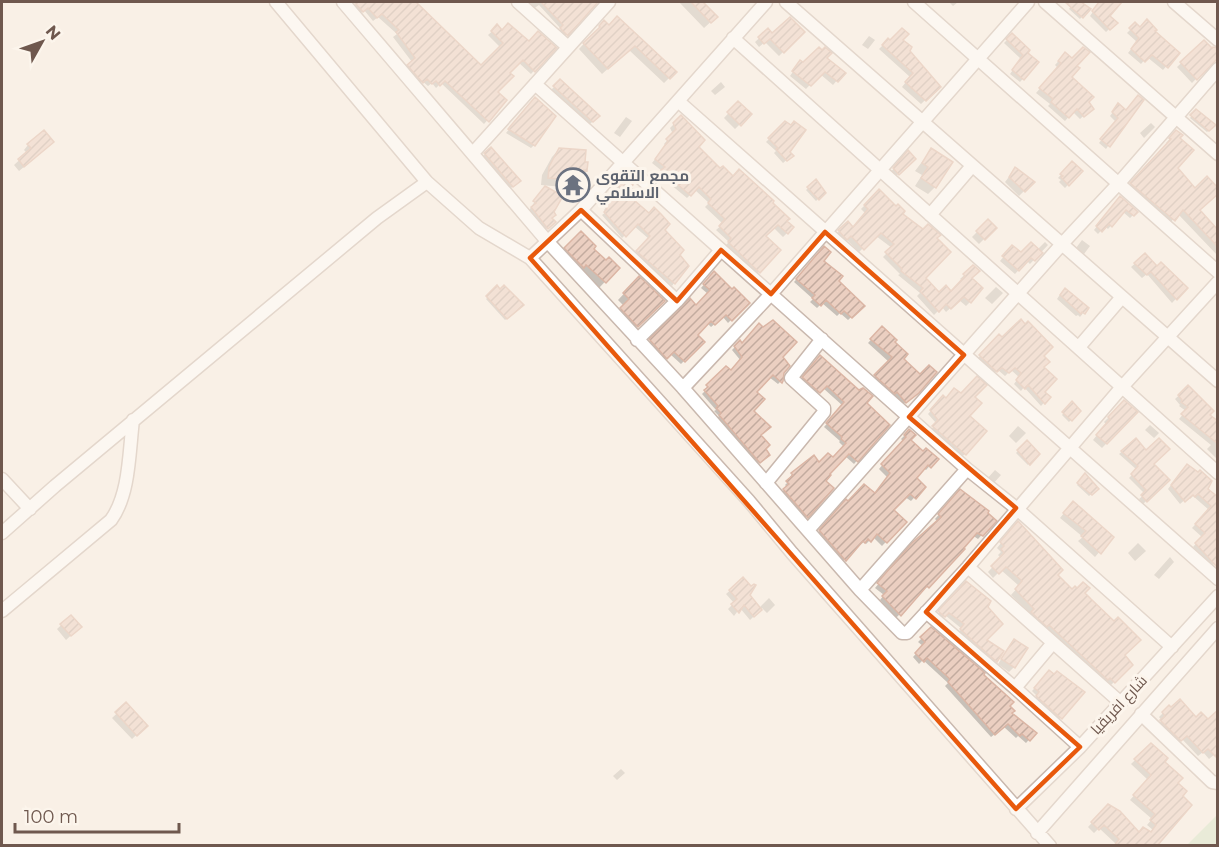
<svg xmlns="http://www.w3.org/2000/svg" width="1219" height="847" viewBox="0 0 1219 847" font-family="Montserrat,Cairo,sans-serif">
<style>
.grass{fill:#d5e5c7}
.shadow{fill:#0003}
.building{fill:url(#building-hatch);stroke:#dbb5a4;stroke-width:1.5}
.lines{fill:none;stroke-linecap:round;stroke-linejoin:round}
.minor-casing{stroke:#c9b8ae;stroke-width:15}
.minor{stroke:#fff;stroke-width:12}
.marked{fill:none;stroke:#e8590c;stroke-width:4.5;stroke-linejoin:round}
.labels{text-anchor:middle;stroke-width:6;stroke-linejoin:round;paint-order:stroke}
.worship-label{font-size:15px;font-weight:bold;fill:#5b616d;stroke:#fcf5ec;text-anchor:start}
.street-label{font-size:15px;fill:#6f584e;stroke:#fcf5ec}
</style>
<defs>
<pattern id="building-hatch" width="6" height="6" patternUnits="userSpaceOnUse" patternTransform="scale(1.5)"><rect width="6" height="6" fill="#ebcfc1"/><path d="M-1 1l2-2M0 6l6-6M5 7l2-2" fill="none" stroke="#c3ab9f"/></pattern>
</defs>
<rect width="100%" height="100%" fill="#f9f0e6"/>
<path class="grass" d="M1217,815V845H1187Z"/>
<path class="shadow" d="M353,2H416L481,67L500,47L488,35L497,27L502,32L529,43L554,48L531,74L518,62L508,73L496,92L505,100L484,124L441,83L436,88L432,83L428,86L422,81L418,85L405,69L412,62L393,37L397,34L378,17L373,21L364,10L358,15L352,8L356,4Z
M523,2H596L564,37L558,32L561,29L539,5L533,9Z
M679,2H702L716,17L704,28Z
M949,2H958L953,6Z
M1074,2H1079L1088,9L1080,19L1069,9Z
M1100,2H1120L1108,16L1115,23L1106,32L1090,16Z
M604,22L675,72L664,83L629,50L602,74L579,49Z
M1135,25L1140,29L1153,32L1178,53L1163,70L1147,57L1141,64L1128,53L1137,42L1127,33Z
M768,30L772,35L803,32L779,56L765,42L759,47L755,42Z
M1012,35L1037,63L1020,82L1010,74L1021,59L1004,43Z
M869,36L875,40L868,49L862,45Z
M888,40L890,42L901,40L908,51L939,87L921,104L902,87L910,77L879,49Z
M1204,42L1218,56L1192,83L1177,67Z
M1065,54L1072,60L1075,66L1070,77L1092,108L1080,119L1073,112L1065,121L1048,106L1050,104L1036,93L1058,68L1055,65Z
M825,58L843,73L833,85L820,74L806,89L790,76L797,66Z
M560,81L598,116L588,126L550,91Z
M721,82L725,87L715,95L711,91Z
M1142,100L1108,146L1106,149L1099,143L1116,122L1110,116L1116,108L1126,112Z
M532,102L534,145L531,148L506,133Z
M738,103L750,114L735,129L724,118Z
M1196,111L1214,125L1207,132L1190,118Z
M626,117L632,121L620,137L614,133Z
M681,117L696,147L720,170L770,203L792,228L783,237L773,227L764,237L779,250L755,276L725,246L729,242L716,230L723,224L705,207L709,203L695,190L687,198L659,175L662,171L652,163L666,146L664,144L673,134L670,128Z
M785,123L788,152L791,156L783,163L774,153L776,151L766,142Z
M1151,123L1155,127L1144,138L1140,133Z
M1176,132L1178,138L1176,168L1194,190L1198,210L1215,229L1218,226V256L1178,214L1169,224L1127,188L1167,145L1166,143Z
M28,145L48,147L19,171L14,165L27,153L24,150Z
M491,149L514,185L508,191L480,159Z
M559,149L583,163L586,170L582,174V181L574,188L541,185L542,175L552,157Z
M931,150L935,187L928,194L915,186L922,175L915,171Z
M904,157L914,159L894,178L889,174Z
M1072,163L1081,171L1065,188L1059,182L1061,180L1058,178Z
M1015,169L1033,182L1019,196L1005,182Z
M625,180L632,200L663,230L678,255L674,283L672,286L635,254L649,239L634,226L622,238L602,215L606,212L604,210L620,193L616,188Z
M816,181L824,193L816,201L806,190Z
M879,191L900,214L935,239L924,278L939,294L951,293L963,281L960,279L973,267L970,278V302L966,306L959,300L946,312L942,307L934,315L917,296L920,293L898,275L900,274L883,257L892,248L876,236L859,252L846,239L843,243L835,235L848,224L853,229L865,213L861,209Z
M541,192L550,219L554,222L543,232L528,212Z
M1117,200L1136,212L1130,218L1123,212L1108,229L1105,226L1098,234L1094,230Z
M988,221L995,228L979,244L972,237Z
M581,233L591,249L606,262L618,268L599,288L560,255Z
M1082,240L1090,246L1084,254L1076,248Z
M1045,242L1048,245L1030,264L1027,261L1015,274L1000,261L1012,247L1021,254L1037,250Z
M824,248L822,261L837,281L863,306L848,320L840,313L837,316L822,303L817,308L810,302L813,299L794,282Z
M1145,255L1157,268L1186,288L1172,303L1147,274L1142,278L1131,267Z
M714,273L730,289L748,303L728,323L723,317L711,327L707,323L696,335L703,342L681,364L670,354L663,361L647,344L690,300L696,307L708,294L701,288Z
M633,284L663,301L631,332L615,315L624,306L618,300Z
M996,287L1003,293L992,304L985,298Z
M497,288L522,305L505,320L486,299Z
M1061,293L1087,308L1080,317L1078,315L1076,316L1057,299Z
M882,328L893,343L902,359L913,396L902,405L893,394L891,396L872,379L889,362L868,343Z
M999,337L1042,356L1043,392L1049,397L1041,406L1024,387L1021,391L1014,384L1019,377L1011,370L1005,376L998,370L993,374L977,359Z
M740,342L781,357L782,380L778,384L769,377L755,392L752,411L764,449L768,454L756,465L717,418L719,416L714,411L716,410L702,394L706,390L705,389L726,368L731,372L741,361L732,350Z
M817,360L888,425L854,464L845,456L827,474L824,482L832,488L804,520L781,493L787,487L785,485L791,479L790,477L792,474L833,459L844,447L839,442L840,441L824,427L843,406L823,388L816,395L800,381Z
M1188,387L1208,415L1218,436V460L1207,449L1211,445L1179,419L1186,411L1179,406L1180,405L1175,399Z
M961,395L973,397L968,416L985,431L962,457L931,430L936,423L928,414L943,397L946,399Z
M1124,402L1136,413L1102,448L1093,440L1106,424L1104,422Z
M1072,403L1079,411L1069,422L1062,415Z
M1150,425L1159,433L1154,438L1145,430Z
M1018,426L1026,433L1016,443L1009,436Z
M909,431V440L924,453L936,459L926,470L923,468L915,478L924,487L911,501L905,497L892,510L905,522L882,546L873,537L866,544L864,542L860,545L858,544L841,563L816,535L843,505L874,495L888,478L879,469L903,441L901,439Z
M1136,440L1152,464L1168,480L1143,504L1139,499L1145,494L1129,478L1137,470L1119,454Z
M1027,442L1038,454L1028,465L1016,453Z
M1183,469L1218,506V561L1210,567L1204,561L1206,559L1193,547L1202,537L1192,528L1209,510L1193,496L1190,499L1188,497L1180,504L1168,489Z
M995,470L1001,475L992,485L986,480Z
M1085,476L1097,489L1089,496L1077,485Z
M960,491L995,521L978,539L972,535L962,548L963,549L896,618L880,600L884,595L875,588L909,549L938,522L935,519Z
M1069,507L1112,537L1095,557L1078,541L1083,537L1060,518Z
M1014,527L1055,575L1072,591L1083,593L1131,665L1110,686L1028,617L1031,614L1011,595L1019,586L1001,570L993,578L988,572L1001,558L998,555L1001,552L997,548Z
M1138,543L1146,551L1135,561L1128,553Z
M1170,557L1174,562L1159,579L1154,575Z
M743,579L748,595L759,608L769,598L775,605L767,613L762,608L750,620L740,608L734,616L728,609L734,603L726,594Z
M966,583L986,608L985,640L996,661L992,664L957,633L962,629L945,615L940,620L936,616Z
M70,617L80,627L66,640L57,629Z
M931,629L982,675L1008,706L1010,713L1035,733L1026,743L1018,736L1016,738L1004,727L991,737L945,686L948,683L923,660L919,664L913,657L923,646L918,642Z
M1010,646L1014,667L1009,672L998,664Z
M1050,672L1082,692L1058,721L1034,700L1037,696L1032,691Z
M126,705L146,726L132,739L112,718Z
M1169,707L1196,719L1208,721L1216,753L1209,759L1203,752L1198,756L1182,739L1176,744L1157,725L1162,721L1159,717Z
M1151,745L1176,783L1155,846L1116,844L1099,828L1094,833L1088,827L1108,806L1139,834H1150L1153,830L1147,825L1152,819L1130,800L1148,780L1131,764Z
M621,769L625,773L617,780L613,776Z"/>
<path class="building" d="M357,2H416L481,65L503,43L491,31L497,24L502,30L508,23L529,41L538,31L557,48L535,72L523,60L510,73L514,76L498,92L507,100L489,122L445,81L440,86L436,81L432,84L427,79L423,83L407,65L415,58L396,32L399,30L382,14L377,18L368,8L363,12L355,3Z
M541,2H598L568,36L560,28L563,25Z
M691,2H703L718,17L711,23Z
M1065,2H1081L1091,9L1083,18Z
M1099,2H1122L1110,16L1118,23L1110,30L1092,11Z
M617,16L677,72L670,79L635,46L608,69L583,43L600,27L599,26L604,20L609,25Z
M790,17L805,32L784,53L770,39L764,44L758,37L768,28L772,33Z
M1147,19L1157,30L1155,31L1180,53L1168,68L1152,55L1145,62L1131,49L1139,38L1129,28L1135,22L1140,27Z
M902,28L909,34L903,40L912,47L910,51L941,87L926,101L905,82L913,73L882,45L888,38L890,40Z
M1012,33L1030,50L1028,53L1039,62L1024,80L1012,70L1023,55L1006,39Z
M1204,40L1212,48L1213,47L1218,48V58L1197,80L1180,62Z
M819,47L822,50L825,47L832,53L827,58L846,73L838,82L825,72L811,86L792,71L800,60L803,62Z
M1083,47L1090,52L1077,66L1080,68L1072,77L1094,97L1089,102L1094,109L1084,117L1077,109L1069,118L1051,102L1053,99L1039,88L1061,63L1058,61L1065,52L1072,58Z
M560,79L600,116L593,122L553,86Z
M1138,95L1144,100L1110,147L1100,139L1118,118L1112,112L1118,103L1126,110Z
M535,97L556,116L535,146L508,129Z
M738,101L752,114L741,126L727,112Z
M1196,109L1216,125L1209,131L1190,115Z
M681,115L705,140L699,147L720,168L723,166L733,176L739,169L774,201L773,203L790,219L787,221L794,227L788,234L778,225L766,236L781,250L760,273L728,242L731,238L719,226L725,219L708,203L711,199L699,187L691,196L661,170L665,167L655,159L668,141L666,139L676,129L673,123Z
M785,121L791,125L794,121L806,130L790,152L794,156L787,161L776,149L778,148L768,138Z
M44,130L54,142L24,167L18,159L31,148L27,144Z
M1176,130L1183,135L1180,138L1194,150L1178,168L1195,188L1207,176L1218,188V194L1200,210L1218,230V247L1183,210L1175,221L1130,183L1171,139L1169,138Z
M491,147L521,181L513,187L484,153Z
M559,148L586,150L585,162H588L587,171L584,170L583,181L548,178L549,167Z
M931,148L953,162L936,188L921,178L928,167L922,163Z
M908,150L916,159L899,175L893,168Z
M1072,161L1083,171L1069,186L1061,177L1063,176L1060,174Z
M1015,167L1035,182L1025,192L1009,177Z
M625,177L633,185L630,187L639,196L634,200L649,213L654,207L661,214L670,224L665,230L684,250L680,255L689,266L675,284L636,251L650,236L638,224L626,237L604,212L607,209L605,207L622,189L618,185Z
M816,179L826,193L819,200L807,187Z
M545,186L563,196L554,212L556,215L552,218L556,222L548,229L531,207L536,203L533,201Z
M879,189L896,206L898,204L905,211L903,214L923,229L928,224L941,235L937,238L951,252L926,278L939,292L946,285L951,291L965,276L963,274L973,265L980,271L972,278L983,288L971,303L964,297L951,309L946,304L939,312L920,291L923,288L901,271L902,269L885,252L894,244L881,233L864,250L851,236L847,240L838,230L848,221L853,227L868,209L864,205Z
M1120,196L1138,212L1134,216L1126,210L1112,227L1109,224L1102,232L1096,226Z
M988,219L997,228L985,240L976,231Z
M581,231L596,246L594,249L606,260L609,257L620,268L606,283L586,265L584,268L564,248Z
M1031,242L1043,253L1035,261L1031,258L1019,271L1002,256L1012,245L1021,252Z
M824,246L831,252L824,261L843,276L839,281L865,306L852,318L844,311L841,314L826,300L821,306L812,298L815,295L796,279Z
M1145,253L1157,266L1161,262L1188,288L1177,300L1151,272L1147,275L1134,263Z
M714,271L732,289L734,287L750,303L732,321L726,315L715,325L711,321L698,335L705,342L685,362L674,352L667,359L649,339L690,298L696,305L710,290L703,284Z
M639,276L665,301L638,327L620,308L629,299L623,293Z
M497,285L500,289L504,285L524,305L507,319L486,296Z
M1065,288L1089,308L1085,314L1082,312L1081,314L1060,295Z
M1021,319L1025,324L1028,321L1053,347L1044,356L1050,362L1044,367L1057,379L1045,392L1051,397L1045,404L1028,385L1025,389L1016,380L1021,373L1015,368L1009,373L1002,368L997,372L979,355L999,334L1002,337Z
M773,320L797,342L783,357L790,366L784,373L783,381L782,383L773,375L757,392L765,399L754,411L771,427L761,435L770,445L766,449L770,455L760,463L719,415L721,413L716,408L718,406L704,390L708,387L706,385L726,366L731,370L742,357L734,346L740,340L742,343L759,323L763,327Z
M882,326L897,340L895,342L908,354L904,359L920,374L929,365L937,372L919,393L906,403L897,392L895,394L874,375L892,357L870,339Z
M820,355L859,390L863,388L873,396L867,403L890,425L858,462L849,454L830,474L831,475L826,481L834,488L808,518L783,489L789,484L786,481L793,475L791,473L814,455L819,462L828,453L833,457L846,443L841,439L842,437L826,423L844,402L827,386L820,393L802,377Z
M977,376L987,385L975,397L982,403L970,416L987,431L966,455L932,426L938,420L930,410L943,395L946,398L954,388L961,393Z
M1188,385L1214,411L1210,415L1218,421V444L1181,414L1188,407L1181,402L1182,400L1178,395Z
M1124,400L1138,412L1107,444L1096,435L1110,419L1108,417Z
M1072,401L1081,411L1072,421L1062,412Z
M909,429L916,435L911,440L923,451L926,448L939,459L931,468L928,465L917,478L926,487L916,499L910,494L894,510L907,522L887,543L877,534L871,542L868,539L865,543L863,541L846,561L819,530L846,499L848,501L864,484L875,493L890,473L881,464L906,437L904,435Z
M1136,438L1146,450L1159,438L1170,449L1154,464L1170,480L1147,502L1141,495L1146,490L1131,474L1138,466L1121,451Z
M1027,440L1040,454L1030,465L1017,450Z
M1187,464L1198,472L1200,470L1212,481L1208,489L1218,497V568L1195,543L1205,533L1195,524L1211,506L1198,494L1195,497L1193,495L1185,502L1171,485Z
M1085,473L1099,489L1092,495L1077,483Z
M960,489L989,511L988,513L997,521L983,536L977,533L964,548L965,549L929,588L927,586L901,616L882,596L887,591L877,583L912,543L941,517L938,514Z
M1073,501L1114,537L1101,554L1081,536L1086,531L1063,513Z
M1018,521L1063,570L1058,575L1072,589L1075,586L1077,588L1083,582L1090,588L1085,593L1091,599L1114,621L1118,617L1141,640L1125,655L1133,665L1115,683L1110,678L1108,680L1049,625L1047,627L1031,612L1034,609L1015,589L1022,581L1006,567L999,574L991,566L1004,553L1001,549L1004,546L1000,542Z
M743,577L751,586L754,584L756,585L750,595L762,610L754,617L744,605L739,613L731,604L737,599L729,590Z
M966,581L991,601L988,607L1003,624L987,640L1004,651L997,662L960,629L964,624L949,613L945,617L938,611Z
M71,615L82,627L71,636L60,624Z
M931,627L985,673L984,675L1014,702L1010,706L1015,711L1012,713L1037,733L1030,741L1022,734L1020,736L1008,724L995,735L948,682L950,679L927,658L924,662L915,653L925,642L920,637Z
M1014,639L1028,648L1015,668L1001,659Z
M1049,670L1054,674L1057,671L1085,692L1062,719L1036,696L1039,692L1034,688Z
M1180,699L1196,717L1201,712L1208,719L1218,710V759L1208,749L1203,753L1187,736L1181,741L1160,720L1165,716L1162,712L1169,705L1171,707Z
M126,702L148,726L137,736L115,712Z
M1151,743L1168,758L1165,762L1183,778L1178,783L1187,791L1183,796L1192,805L1157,846H1114L1119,839L1104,825L1099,830L1091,822L1108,804L1120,811L1139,832L1143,827L1151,832L1156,825L1150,820L1155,814L1133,795L1151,775L1134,759Z"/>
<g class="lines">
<g class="minor-casing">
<path id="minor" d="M276,2L427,182L479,228L530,258L749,501L792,553L1050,846
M343,2L547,241L683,388L860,590L902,633H907L968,567L1122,387L1218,282
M518,2L568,47
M786,2L1218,381
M914,2L1218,272
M1045,2L1218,154
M1174,2L1218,40
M733,38L1218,473
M535,84L967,469L1016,508L1172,647
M678,101L1218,579
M473,153L609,2
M581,210L677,301
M930,215L972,166
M530,258L581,210L766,2
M637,340L677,301L721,250
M1079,347L1122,297
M683,388L771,294L1028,2
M2,479L30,509
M766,483L824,412V408L791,378L822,339
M808,530L1062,244L1119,183L1218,69
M2,533L55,486L377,218L427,182
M968,567L1121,703
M860,590L967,469
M2,611L111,520C130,494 129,451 133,420
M926,612L1015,688L1080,747
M1015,688L1052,644
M1141,714L1212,782L1218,783
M1016,809L1080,747L1218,596
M1037,833L1218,628"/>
</g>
<use href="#minor" class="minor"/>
</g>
<path d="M0 0H1219V847H0ZM581,210L677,301L721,250L771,294L825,232L964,355L909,417L1016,508L926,612L1080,747L1016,809L530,258Z" fill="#f9f0e6" fill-opacity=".55" fill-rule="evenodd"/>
<path class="marked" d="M581,210L677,301L721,250L771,294L825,232L964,355L909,417L1016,508L926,612L1080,747L1016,809L530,258Z"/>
<defs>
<g id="temple-ring" transform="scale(1.725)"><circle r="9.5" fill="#fcf5ec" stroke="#6b7280" stroke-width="1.5"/><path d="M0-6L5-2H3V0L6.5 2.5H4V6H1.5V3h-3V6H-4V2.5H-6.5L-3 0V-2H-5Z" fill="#6b7280"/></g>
</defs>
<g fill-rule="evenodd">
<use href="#temple-ring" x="573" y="185"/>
</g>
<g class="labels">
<g class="worship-label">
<text x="596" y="181">مجمع التقوى<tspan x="596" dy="17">الاسلامي</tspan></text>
</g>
<g class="street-label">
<text transform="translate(1119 705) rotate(-47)" y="5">شارع افريقيا</text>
</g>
</g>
<rect width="1219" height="847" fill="none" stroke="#6f584e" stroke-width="6"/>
<g transform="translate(42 42) rotate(50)" stroke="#fcf5ec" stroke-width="4.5" paint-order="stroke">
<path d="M0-4.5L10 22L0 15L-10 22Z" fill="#6f584e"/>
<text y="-9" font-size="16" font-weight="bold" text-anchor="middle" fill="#6f584e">N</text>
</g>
<path d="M15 823v9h164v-9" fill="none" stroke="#6f584e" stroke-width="3"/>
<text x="24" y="823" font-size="18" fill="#6f584e" stroke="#fcf5ec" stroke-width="4.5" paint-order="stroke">100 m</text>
</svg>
